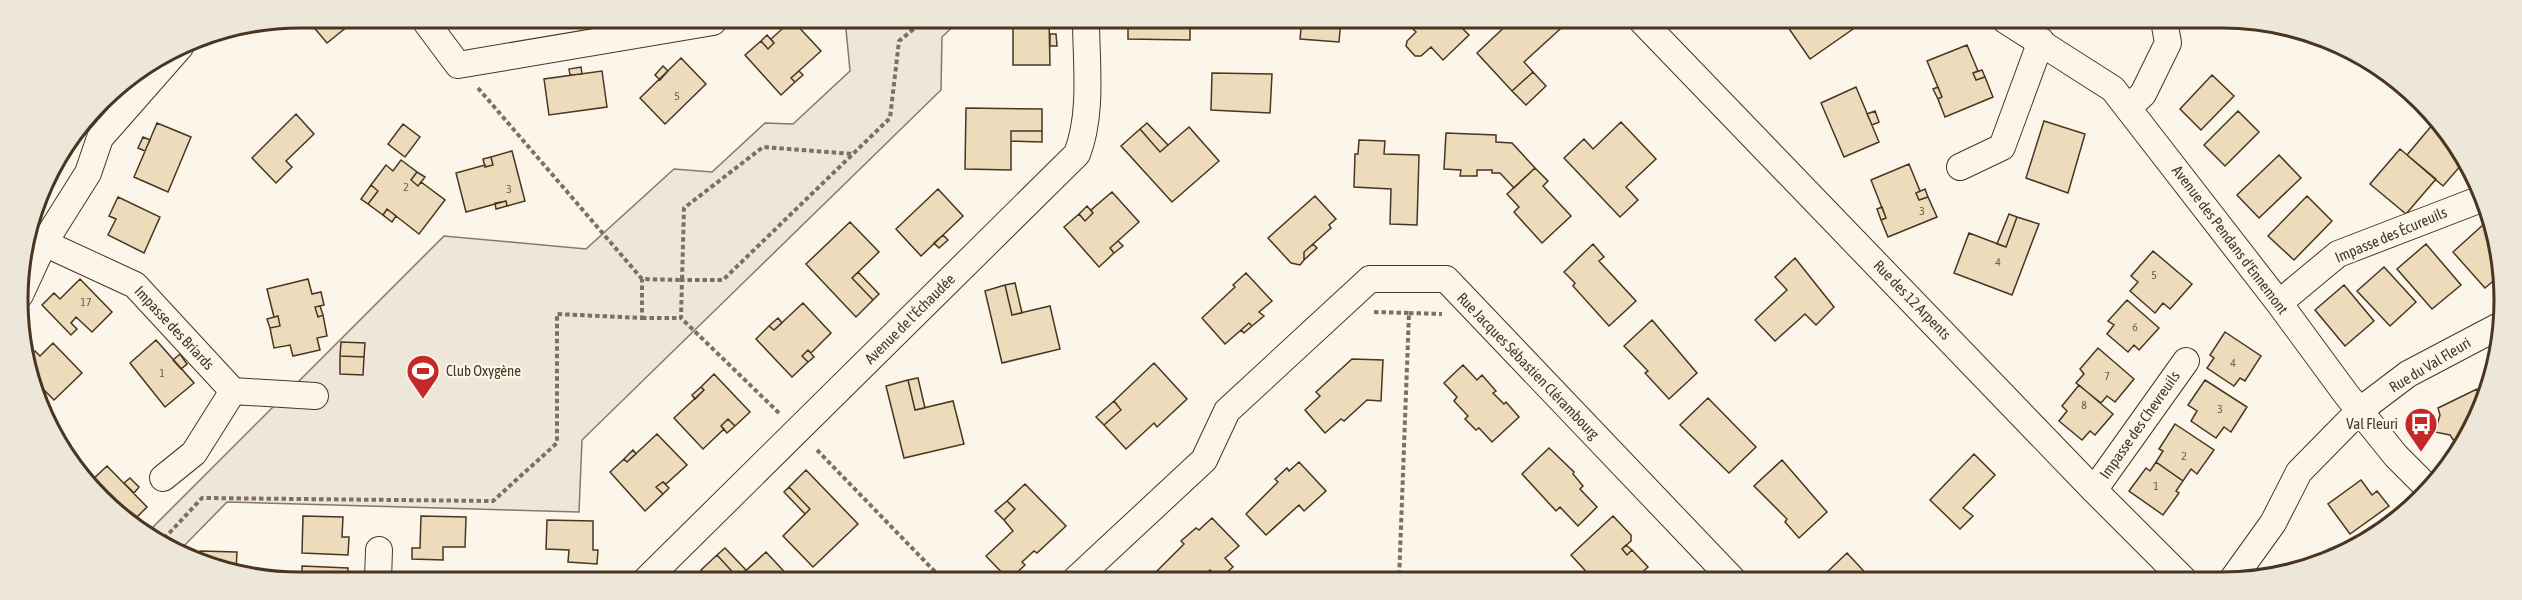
<svg xmlns="http://www.w3.org/2000/svg" width="2522" height="600" viewBox="0 0 2522 600" font-family="'Asap Condensed',sans-serif">
<style>
.green{fill:#ede6d9;stroke:#887966;stroke-width:1.5}
.building{fill:#ecdcbc;stroke:#4a3520;stroke-width:1.5}
.lines{fill:none;stroke-linecap:round;stroke-linejoin:round}
.street-casing{stroke:#4a3520;stroke-width:28}
.path{stroke:#7f6f5c;stroke-width:4;stroke-dasharray:4.5 3;stroke-linecap:butt}
.street{stroke:#fbf6e9;stroke-width:26}
.labels{text-anchor:middle;stroke-width:4.5;stroke-linejoin:round;paint-order:stroke}
.number-label{font-size:12px;fill:#725f47}
.street-label{font-size:15px;fill:#4a3520;stroke:#fbf6e9}
.poi-label{font-size:15px;fill:#4a3520;stroke:#fbf6e9;text-anchor:start}
.rim{fill:none;stroke:#4a3520;stroke-width:3}
</style>
<rect width="100%" height="100%" fill="#fbf6e9"/>
<path class="green" d="M845,19H961L942,37L941,90L582,440L579,512L227,502L179,551L159,544L147,533L444,236L586,249L674,169L712,172L765,123L793,124L850,71Z"/>
<path class="building" d="M306,18H358L327,43Z
M1013,19H1049L1050,65H1013Z
M1128,19H1190V40L1128,39Z
M1302,19H1341L1339,42L1300,39Z
M1417,19H1453L1469,35L1443,60L1431,47L1421,56H1415L1406,46L1407,41L1416,32L1410,26Z
M792,20L821,51L791,78L795,82L781,95L745,55L761,41L768,49L774,43L771,39Z
M1512,20H1570L1524,62L1533,72L1512,91L1477,53Z
M1575,20H1588L1581,26Z
M1783,20H1866L1810,59Z
M1050,34H1056L1057,46H1050Z
M767,35L774,43L768,49L761,41Z
M1967,45L1978,71L1973,73L1976,80L1985,77L1993,97L1945,117L1938,99L1942,97L1927,61Z
M681,58L706,84L665,124L640,98Z
M663,66L668,71L660,80L655,75Z
M581,67L582,74L570,75L569,69Z
M1982,70L1985,77L1976,80L1973,73Z
M602,71L607,107L549,115L544,79Z
M799,71L803,75L795,82L791,78Z
M1533,72L1546,86L1526,105L1512,91Z
M1212,73L1272,74L1270,113L1211,110Z
M2212,75L2234,96L2201,130L2180,109Z
M1856,87L1879,142L1844,157L1821,103Z
M1938,87L1942,97L1938,99L1933,89Z
M966,108L1042,109V131H1011V170L965,169Z
M1875,111L1879,122L1872,125L1867,114Z
M2238,111L2259,132L2225,166L2204,145Z
M296,114L314,134L286,161L292,167L276,183L252,158Z
M2044,121L2085,134L2068,193L2026,178Z
M1621,122L1656,159L1626,187L1638,200L1620,217L1564,158L1584,139L1593,149Z
M157,123L191,137L168,192L134,177Z
M1147,123L1168,145L1160,152L1140,129Z
M403,124L420,137L405,157L388,144Z
M2433,124L2451,139L2463,163L2443,186L2407,155Z
M1189,127L1219,161L1172,202L1121,146L1140,129L1160,152Z
M1011,131H1042V142L1011,141Z
M1446,133L1496,135V142L1512,143L1535,168L1514,188L1500,173H1492V170H1477V176H1460L1461,170L1444,169Z
M143,137L150,140L145,151L138,148Z
M1359,140L1385,141L1384,154L1419,155L1417,225L1390,224L1391,189L1354,187L1355,154H1358Z
M2400,149L2436,179L2406,214L2370,184Z
M512,151L525,201L507,206L506,201L466,212L456,173L485,165V167L493,165L491,157Z
M2279,155L2301,178L2259,218L2237,195Z
M491,157L493,165L485,167L483,159Z
M401,160L417,172L411,180L418,186L421,182L445,200L419,234L387,209L383,215L368,204L378,191L371,185L386,165L393,171Z
M1909,164L1920,191L1916,193L1919,200L1928,197L1937,217L1888,237L1881,220L1886,218L1871,180Z
M1535,168L1548,181L1543,186L1571,216L1542,243L1514,212L1519,207L1507,194Z
M417,172L425,177L418,186L411,180Z
M371,185L378,191L368,204L361,199Z
M938,189L963,216L921,256L896,229Z
M1925,189L1928,197L1919,200L1916,193Z
M1112,192L1139,222L1110,248L1114,253L1099,267L1064,227L1079,214L1085,221L1093,213L1091,210Z
M1315,196L1336,219L1329,225L1331,228L1304,252V260L1300,265L1291,263L1268,238Z
M2307,196L2332,221L2294,260L2268,236Z
M118,197L160,217L144,253L108,235L116,219L109,216Z
M506,201L507,206L496,209L495,203Z
M1087,206L1093,213L1085,221L1079,214Z
M1882,207L1886,218L1881,220L1877,209Z
M387,209L396,216L392,222L383,215Z
M2009,214L2017,217L2006,247L1997,244Z
M2017,217L2039,224L2012,295L1954,273L1969,233L2006,247Z
M850,222L879,252L852,278L873,300L856,317L806,264Z
M2484,224L2495,236L2498,277L2485,288L2453,252Z
M943,235L948,240L939,248L934,243Z
M1118,241L1123,246L1114,253L1110,248Z
M1313,244L1317,248L1304,260V252Z
M1593,244L1604,257L1599,261L1636,301L1609,326L1573,286L1575,283L1564,272Z
M2426,244L2461,285L2432,309L2397,269Z
M2153,251L2192,284L2170,309L2163,303L2155,313L2130,291L2138,282L2131,276Z
M1795,258L1834,307L1816,325L1805,314L1775,341L1755,320L1787,290L1775,277Z
M2384,267L2416,302L2390,326L2357,291Z
M858,272L879,294L873,300L852,278Z
M1246,273L1272,301L1259,312L1264,316L1252,326L1249,323L1225,344L1202,318L1235,287L1233,285Z
M80,279L112,312L92,332L76,317L71,323L77,329L71,335L42,305L54,293L60,299Z
M308,279L312,294L321,292L324,305L315,307L318,317L323,315L327,336L317,338L320,350L293,356L290,345L274,348L270,328L280,326L278,316L274,317L267,289Z
M1015,283L1022,313L1012,315L1005,285Z
M1005,285L1012,315L1050,306L1060,349L1002,363L985,291Z
M2344,285L2374,321L2345,346L2315,310Z
M2127,300L2159,328L2139,350L2134,345L2128,352L2107,334L2114,325L2108,321Z
M803,303L831,333L811,353L808,350L802,356L808,362L792,377L756,339L769,326L774,330Z
M320,306L323,315L318,317L315,307Z
M278,316L280,326L270,328L267,319Z
M778,318L782,323L774,330L769,326Z
M1652,320L1697,373L1669,399L1645,373L1648,371L1624,346Z
M1249,323L1252,326L1244,333L1241,330Z
M2225,332L2261,356L2245,381L2240,378L2234,386L2207,368L2214,358L2210,355Z
M156,340L194,383L165,407L130,363Z
M341,342L365,343L364,357L340,356Z
M53,343L82,373L54,400L28,374L26,359L35,351L40,356Z
M2098,348L2134,379L2115,402L2107,396L2101,403L2076,383L2084,374L2080,369Z
M808,350L814,357L808,362L802,356Z
M180,354L187,364L181,369L173,360Z
M340,356L364,357L363,375L340,374Z
M1352,359L1383,360L1381,401L1367,400L1344,421L1341,419L1325,433L1305,410L1320,396L1316,392Z
M1154,363L1187,399L1157,427L1154,423L1126,449L1104,425L1121,410L1114,401Z
M1463,365L1477,380L1482,375L1496,391L1493,393L1504,404L1506,402L1519,417L1492,442L1479,428L1476,430L1465,419L1468,416L1454,401L1457,397L1444,383Z
M714,374L750,412L735,426L728,419L721,426L724,429L703,449L674,418L704,390L701,387Z
M918,378L925,408L915,410L908,380Z
M908,380L915,410L953,401L964,444L904,458L886,386Z
M2205,380L2247,407L2231,432L2224,427L2216,438L2191,421L2197,411L2188,405Z
M2079,385L2113,414L2095,435L2090,431L2082,440L2059,421L2067,411L2062,406Z
M701,387L704,390L695,399L692,395Z
M2477,389L2483,400L2475,425L2468,434L2454,441L2450,435L2435,432L2440,415L2438,408Z
M1708,398L1756,447L1729,473L1680,425Z
M1114,401L1121,410L1104,425L1096,417Z
M728,419L735,426L727,433L721,426Z
M2175,424L2214,450L2197,474L2191,469L2183,481L2156,462L2163,451L2159,449Z
M657,434L687,465L666,484L663,482L656,487L663,494L645,511L610,472L624,459L627,462Z
M1549,448L1574,472L1573,474L1583,486L1580,489L1597,507L1578,526L1560,507L1556,511L1522,474Z
M633,450L636,454L627,462L624,459Z
M1974,454L1995,475L1963,508L1973,516L1960,529L1930,500Z
M1782,460L1827,512L1799,538L1785,522L1787,519L1754,486Z
M1299,462L1326,491L1304,511L1299,505L1266,535L1246,514L1278,482L1275,479L1287,468L1289,471Z
M2156,462L2183,481L2176,491L2179,493L2163,515L2129,491L2146,468L2150,471Z
M107,466L147,507L133,521L89,483Z
M806,470L858,524L813,567L783,536L810,509L789,487Z
M130,478L139,487L134,493L124,483Z
M2361,480L2372,495L2377,491L2389,506L2350,534L2328,504Z
M663,482L669,488L663,494L656,487Z
M1025,484L1066,526L1037,553L1034,551L1022,562L1025,565L1009,580L986,556L1013,531L1004,520L1015,509L1007,501Z
M789,487L810,509L805,514L784,492Z
M1007,501L1015,509L1004,520L995,511Z
M303,516L343,517L342,537H349L348,555L302,553Z
M421,516L466,517L465,547H443V560L412,559V548H420Z
M1613,516L1631,535V541L1622,549L1627,555L1632,550L1648,567L1634,580H1628L1623,574L1620,576L1624,580H1594L1571,555Z
M1212,518L1239,546L1225,558L1233,567L1219,579L1210,570L1199,580H1165L1157,571L1184,544L1181,541L1196,528L1199,530Z
M547,520L593,521V550H598L597,564L568,562L569,550L546,549Z
M1626,545L1632,550L1627,555L1622,549Z
M725,548L746,570L738,578L717,555Z
M200,551L237,552L236,571L199,558Z
M766,552L792,580H710L701,570L717,555L738,578Z
M1847,553L1872,580H1827L1823,576Z
M302,566L348,568V580H302Z"/>
<g class="lines">
<g class="street-casing">
<path id="street" d="M423,18L458,65L713,22
M1641,20L2094,490L2184,580
M2005,20L2113,89L2279,303L2346,394L2396,456L2429,489
M2128,108L2143,94L2168,43L2164,20
M1960,167L2002,147L2041,41
M44,243L135,285L233,391L315,396
M20,295L44,243L88,173L100,138L180,47
M2279,303L2338,254L2481,199
M163,478L194,453L233,391
M2094,490L2186,361
M378,580L379,550
M646,580L1077,154C1093,113 1086,62 1086,19
M1075,580L1204,460L1227,411L1370,279H1446L1733,580
M2232,580L2273,523L2299,472L2359,411L2408,374L2501,325"/>
</g>
<path class="path" d="M478,88L642,279L682,280L684,208L763,147L853,154
M1374,312L1409,313L1399,580
M1409,313L1442,314
M642,318H681
M779,413L681,318L682,280H723L890,118L899,41L926,19
M817,450L943,580
M159,544L202,498L493,501L557,443V314L642,318V279"/>
<use href="#street" class="street"/>
</g>
<defs>
<g id="stadium-pin" transform="scale(1.725)"><path d="M0 17L-7.5 6A9.5 9.5 0 1 1 7.5 6Z" fill="#c62828" stroke="#fbf6e9"/><path d="M0-5a6.5 5 0 1 0 0 10a6.5 5 0 1 0 0-10ZM-3.5-1.8h7v3.6h-7Z" fill="#fff"/></g>
<g id="bus-pin" transform="scale(1.725)"><path d="M0 17L-7.5 6A9.5 9.5 0 1 1 7.5 6Z" fill="#c62828" stroke="#fbf6e9"/><path d="M-5-6H5V4H4V6H2V4H-2V6H-4V4H-5ZM-3.5-4V0h7V-4ZM-3.5 1.2v1.5H-2V1.2ZM2 1.2v1.5H3.5V1.2Z" fill="#fff"/></g>
</defs>
<g fill-rule="evenodd">
<use href="#stadium-pin" x="423" y="371"/>
<use href="#bus-pin" x="2421" y="424"/>
</g>
<g class="labels">
<g class="number-label">
<text x="677" y="100">5</text>
<text x="406" y="191">2</text>
<text x="509" y="193">3</text>
<text x="1922" y="215">3</text>
<text x="1998" y="266">4</text>
<text x="2154" y="279">5</text>
<text x="86" y="306">17</text>
<text x="2135" y="331">6</text>
<text x="2233" y="367">4</text>
<text x="162" y="377">1</text>
<text x="2107" y="380">7</text>
<text x="2084" y="409">8</text>
<text x="2220" y="413">3</text>
<text x="2184" y="460">2</text>
<text x="2156" y="490">1</text>
</g>
<g class="street-label">
<text transform="translate(2391 235) rotate(-23)" y="5">Impasse des Écureuils</text>
<text transform="translate(2230 240) rotate(53)" y="5">Avenue des Pendans d'Ennemont</text>
<text transform="translate(1912 300) rotate(46)" y="5">Rue des 12 Arpents</text>
<text transform="translate(910 319) rotate(-45)" y="5">Avenue de l'Échaudée</text>
<text transform="translate(174 328) rotate(47)" y="5">Impasse des Briards</text>
<text transform="translate(2430 365) rotate(-31)" y="5">Rue du Val Fleuri</text>
<text transform="translate(1528 366) rotate(46)" y="5">Rue Jacques Sébastien Clérambourg</text>
<text transform="translate(2140 425) rotate(-55)" y="5">Impasse des Chevreuils</text>
</g>
<g class="poi-label">
<text x="446" y="376">Club Oxygène</text>
<text x="2398" y="429" text-anchor="end">Val Fleuri</text>
</g>
</g>
<path d="M0 0H2522V600H0ZM300 28H2222A272 272 0 0 1 2494 300V300A272 272 0 0 1 2222 572H300A272 272 0 0 1 28 300V300A272 272 0 0 1 300 28Z" fill="#ede7d9" fill-rule="evenodd"/>
<path class="rim" d="M300 28H2222A272 272 0 0 1 2494 300V300A272 272 0 0 1 2222 572H300A272 272 0 0 1 28 300V300A272 272 0 0 1 300 28Z"/>
</svg>
